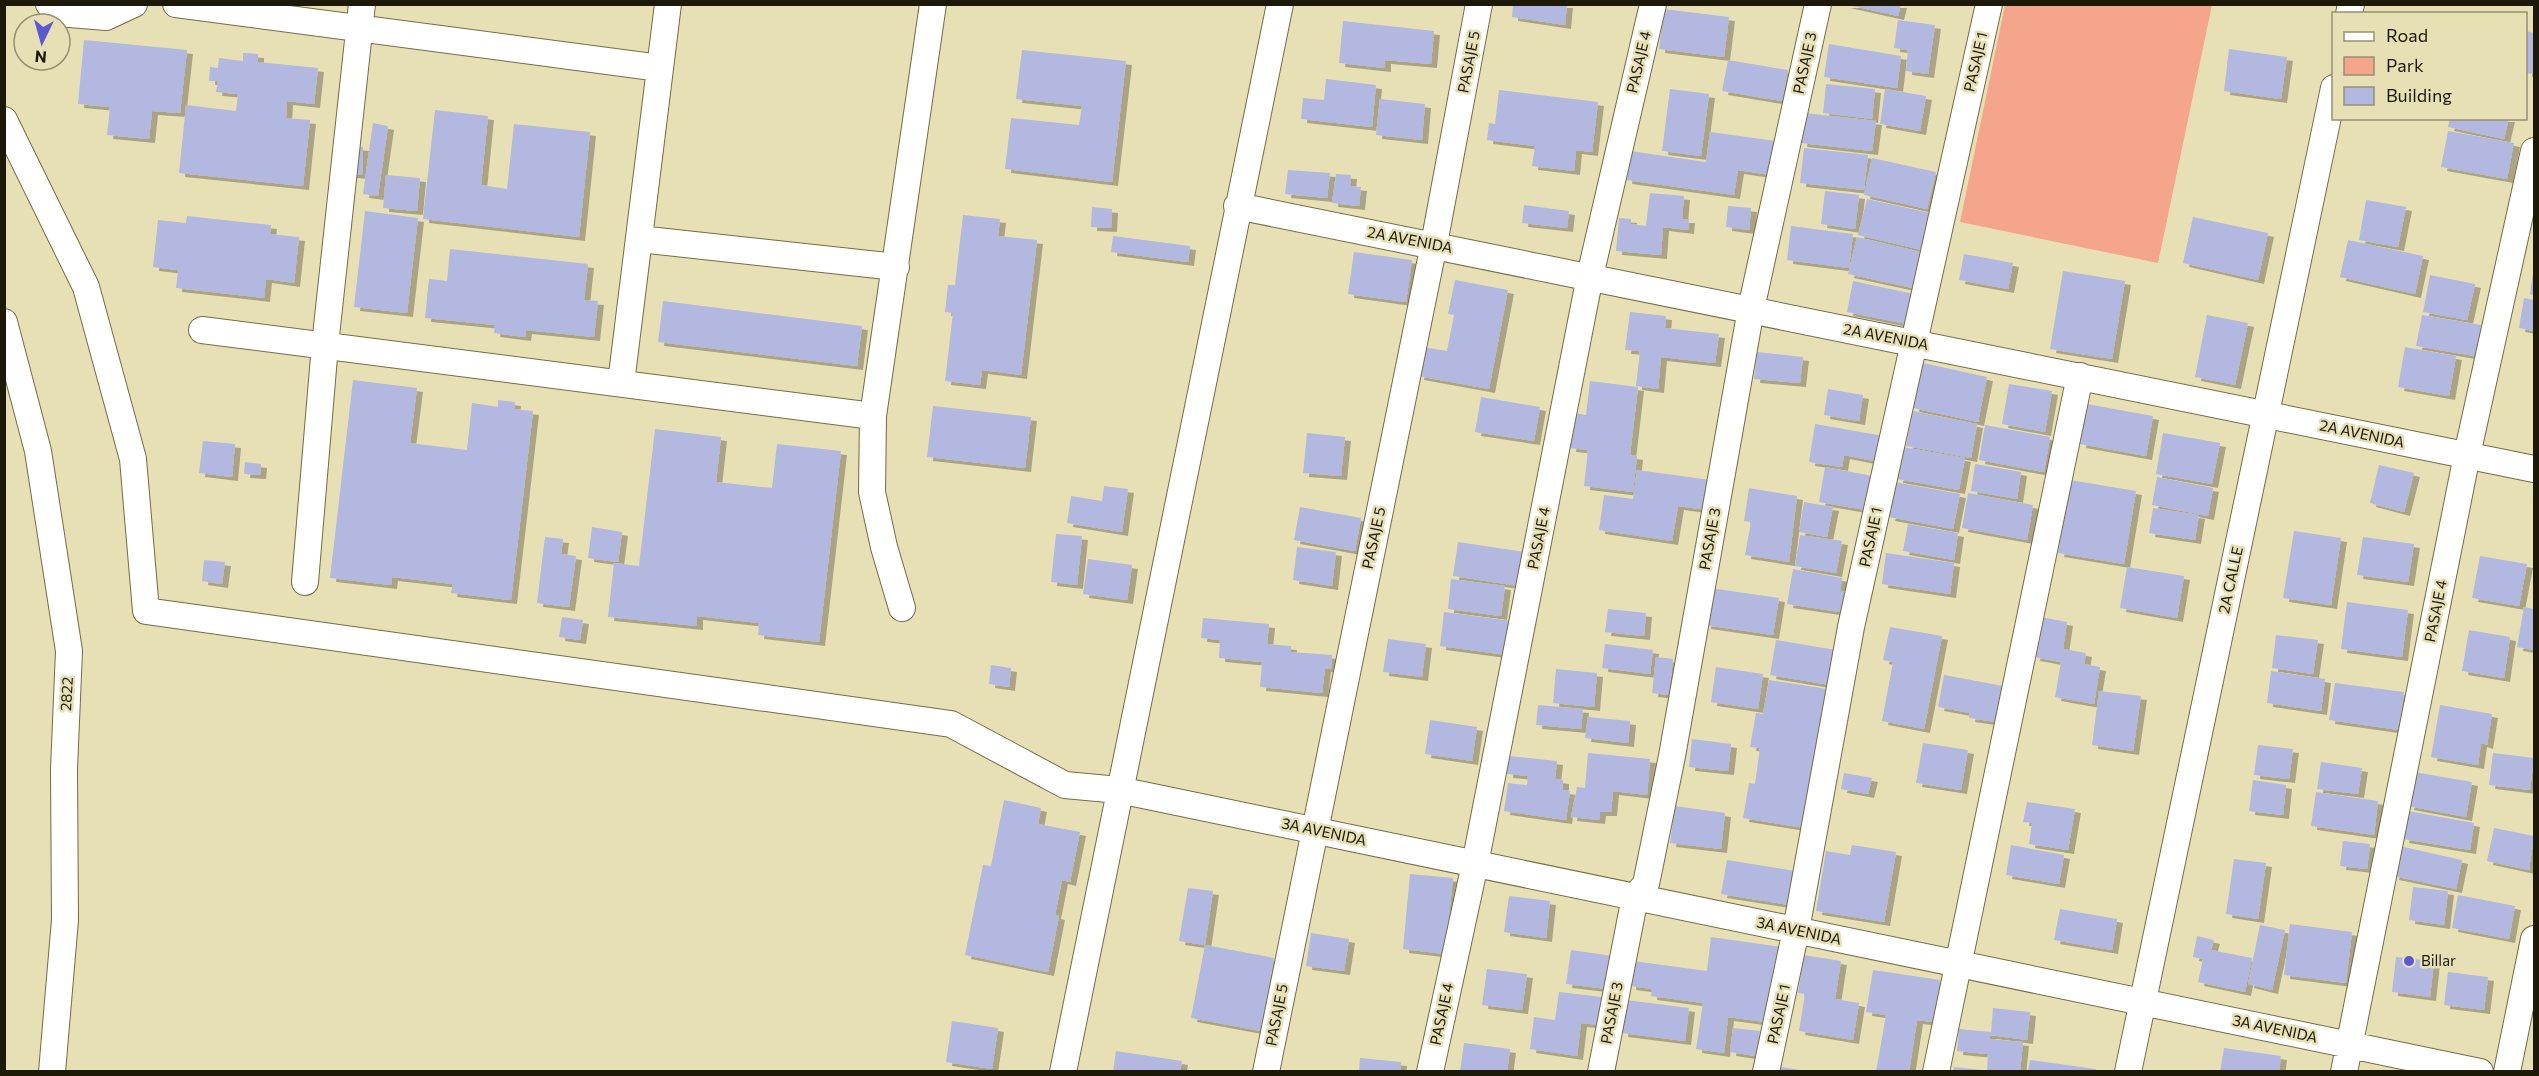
<svg xmlns="http://www.w3.org/2000/svg" width="2539" height="1076" viewBox="0 0 2539 1076" font-family="Commissioner,sans-serif">
<style>
.green{fill:#f5a58c}
.building{fill:#b2b8df;filter:url(#shadow)}
.lines{fill:none;stroke-linecap:round;stroke-linejoin:round}
.minor-casing{stroke:#736c45;stroke-width:28}
.minor{stroke:#fff;stroke-width:26}
.poi-dot{fill:#5959d1;stroke:#e8e0b5;stroke-width:2}
.labels{text-anchor:middle;stroke-width:5;stroke-linejoin:round;paint-order:stroke}
.street-label{font-size:15px;fill:#1c1909;stroke:#e8e0b5}
.poi-label{font-size:15px;fill:#1c1909;stroke:#e8e0b5;text-anchor:start}
</style>
<defs>
<filter id="shadow"><feDropShadow dx="6" dy="4" stdDeviation="0" flood-color="#0004"/></filter>
</defs>
<rect width="100%" height="100%" fill="#e8e0b5"/>
<path class="green" d="M2005,5H2212L2158,263L1960,222Z"/>
<path class="building" d="M1513,4H1567L1565,25L1512,17Z
M1844,4H1901L1898,16Z
M1664,9L1729,17L1724,57L1659,49Z
M1898,20L1935,25L1928,74L1906,71L1908,50L1894,48Z
M1343,21L1434,31L1431,64L1385,60V68L1339,63Z
M2526,31L2534,33L2533,74L2526,73Z
M84,40L187,50L180,113L152,111L149,139L107,135L110,107L78,104Z
M1829,44L1901,56L1897,88L1824,77Z
M2229,49L2287,57L2281,99L2224,91Z
M1022,50L1126,61L1112,182L1005,169L1011,118L1079,125L1082,106L1016,99Z
M243,53L258,54V62L318,68L314,104L287,101L286,118L310,120L303,186L179,173L186,105L236,111L238,94L216,92L218,81H209L210,67L218,68L219,58L243,61Z
M1728,60L1788,70L1782,101L1722,91Z
M1326,79L1376,85L1372,127L1301,119L1303,98L1324,100Z
M1826,84L1875,89L1872,119L1823,113Z
M1670,89L1709,94L1701,156L1662,151Z
M1885,89L1926,96L1920,131L1880,124Z
M1499,90L1598,102L1592,152L1576,150L1574,171L1532,166L1535,146L1487,140L1489,123L1495,124Z
M1380,99L1425,104L1422,140L1376,135Z
M435,110L488,116L481,185L507,189L514,124L590,132L579,237L423,219Z
M1805,113L1876,121L1872,151L1801,143Z
M2450,118H2509L2504,139L2448,127Z
M373,123L388,126L378,196L363,194Z
M2448,131L2514,143L2507,179L2441,167Z
M1710,132L1776,141L1771,175L1738,170L1734,195L1626,180L1630,151L1706,162Z
M352,146L363,147L362,175L350,174Z
M1804,148L1868,155L1864,190L1800,183Z
M1872,158L1936,172L1927,209L1864,195Z
M1288,170L1330,173L1327,198L1285,194Z
M1336,174L1351,175L1350,186L1361,187L1359,206L1332,203Z
M386,175L420,178L417,211L383,208Z
M1825,191L1859,195L1855,229L1821,224Z
M1650,193L1684,196L1682,219H1689L1688,230L1663,227L1661,255L1616,251L1619,218L1631,219V224L1646,226Z
M1867,199L1930,213L1922,250L1858,235Z
M2366,200L2406,207L2398,247L2359,240Z
M1524,205L1569,211L1567,228L1522,223Z
M1728,206L1751,208L1749,230L1726,227Z
M1092,207L1112,209L1111,228L1091,227Z
M365,211L418,218L407,313L354,307Z
M963,215L1000,219L998,236L1037,240L1021,375L982,370L980,385L945,381L953,313L945,312L948,285H955Z
M187,216L271,225L270,234L299,237L294,283L266,279L264,298L176,288L178,270L153,267L158,220L186,223Z
M2193,217L2268,233L2258,280L2183,263Z
M1791,226L1853,234L1849,268L1787,260Z
M1113,236L1190,246L1188,262L1111,252Z
M1857,237L1921,252L1913,288L1848,274Z
M2348,240L2423,256L2415,294L2340,277Z
M450,249L588,264L584,300L598,301L594,337L526,330L525,337L494,333L495,325L425,318L429,279L447,281Z
M1354,252L1412,260L1406,302L1348,294Z
M1964,254L2013,263L2008,289L1959,280Z
M2063,271L2125,281L2112,359L2050,349Z
M2533,272L2534,273V295L2530,294Z
M2430,275L2475,284L2467,320L2423,312Z
M1455,280L1508,290L1489,389L1418,376L1423,347L1447,351L1454,315L1448,314Z
M1853,281L1914,294L1907,324L1847,312Z
M2524,298L2534,300V331L2519,328Z
M663,301L862,326L857,366L658,342Z
M1630,312L1666,316L1665,328L1719,334L1715,363L1661,357L1658,389L1636,386L1640,351L1625,350Z
M2207,315L2248,323L2235,385L2195,377Z
M2422,315L2481,325L2475,356L2416,346Z
M2405,347L2456,356L2449,396L2398,387Z
M1757,352L1803,357L1800,383L1754,379Z
M1923,363L1987,377L1978,422L1913,408Z
M353,380L417,388L410,443L467,450L472,403L498,407V400L515,402L514,409L533,411L511,600L451,593L453,584L392,577L391,585L330,578Z
M1590,381L1638,387L1630,455L1637,456L1633,492L1584,486L1588,450L1570,448L1574,413L1586,415Z
M2009,384L2052,391L2045,432L2002,424Z
M1828,389L1863,395L1859,421L1824,415Z
M1481,397L1540,407L1534,441L1475,432Z
M2087,404L2153,416L2146,456L2080,444Z
M933,406L1031,417L1025,468L927,457Z
M1913,411L1977,424L1971,458L1906,446Z
M1815,424L1884,436L1879,462L1844,455L1842,467L1809,462Z
M1985,425L2050,437L2044,472L1979,460Z
M655,429L721,437L716,482L772,488L777,444L841,451L819,642L758,635L759,623L697,616V626L608,617L614,563L639,566Z
M1307,433L1345,437L1341,476L1303,473Z
M2163,433L2220,443L2212,484L2156,474Z
M203,441L235,444L232,477L199,473Z
M1903,447L1965,458L1959,490L1897,479Z
M245,462L261,464L260,475L244,474Z
M1975,464L2021,472L2017,499L1971,491Z
M2379,465L2414,473L2404,512L2370,503Z
M1825,467L1878,477L1872,511L1819,502Z
M1637,470L1711,480L1707,510L1678,506L1672,541L1599,530L1604,495L1633,499Z
M2157,477L2213,488L2208,516L2152,505Z
M2070,480L2136,491L2124,564L2058,553Z
M1895,482L1960,494L1953,529L1889,517Z
M1104,486L1128,489L1122,532L1067,523L1071,496L1102,501Z
M1749,488L1797,496L1789,562L1745,555L1751,522L1744,521Z
M1968,493L2033,505L2027,540L1962,528Z
M1804,502L1833,507L1827,537L1799,532Z
M1300,507L1361,518L1355,551L1294,540Z
M2153,508L2199,515L2195,540L2149,533Z
M1908,524L1958,533L1954,560L1903,551Z
M592,527L622,532L618,562L588,558Z
M2294,531L2341,538L2331,605L2283,598Z
M1056,534L1082,536L1077,585L1051,582Z
M1800,535L1842,541L1836,573L1795,566Z
M545,537L563,539L561,554L576,556L569,607L537,603Z
M2363,537L2414,544L2408,582L2357,575Z
M1458,542L1525,552L1519,586L1453,576Z
M1297,547L1336,552L1332,586L1293,580Z
M1886,553L1954,563L1950,594L1882,584Z
M2480,556L2527,564L2519,606L2472,598Z
M1088,559L1132,565L1127,600L1083,594Z
M204,560L225,562L222,584L202,581Z
M2127,567L2184,576L2177,618L2120,608Z
M1793,569L1842,578L1840,591L1850,592L1847,613L1787,604Z
M1451,579L1505,586L1501,616L1448,609Z
M1710,588L1779,598L1773,635L1705,625Z
M2347,602L2408,610L2402,657L2341,649Z
M2524,607L2534,609V650L2517,647Z
M1608,609L1646,613L1644,636L1605,632Z
M1444,612L1512,621L1507,655L1440,646Z
M562,617L583,620L580,640L559,637Z
M2041,617L2067,622L2063,649L2086,653L2084,664L2100,667L2094,704L2055,697L2061,662L2034,657Z
M1203,618L1269,624L1267,644L1291,646V652L1332,655L1331,669L1325,668L1322,693L1260,687L1262,662L1219,658L1220,640L1201,638Z
M1890,627L1942,636L1924,729L1882,721L1893,662L1883,660Z
M2469,630L2510,637L2504,678L2462,671Z
M2276,635L2318,640L2313,674L2272,668Z
M1388,639L1426,644L1422,677L1383,672Z
M1776,640L1842,651L1836,686L1770,675Z
M1605,644L1653,650L1650,674L1602,668Z
M1656,657L1673,659L1669,695L1652,693Z
M991,665L1011,668L1009,687L989,684Z
M1716,667L1763,674L1758,709L1711,702Z
M1556,669L1597,673L1594,707L1553,703Z
M2271,671L2325,679L2321,711L2267,703Z
M1944,675L2003,686L1996,722L1969,718L1970,713L1938,707Z
M1769,680L1834,690L1816,777L1810,776L1807,793H1810L1805,828L1743,818L1749,783L1755,784L1760,748L1750,747L1756,713L1763,714Z
M2335,683L2404,692L2399,730L2329,720Z
M2099,691L2141,696L2133,751L2092,745Z
M1538,705L1583,709L1581,729L1536,725Z
M2440,705L2492,714L2487,745L2481,743L2478,765L2431,757Z
M1588,717L1630,721L1628,743L1585,738Z
M1430,720L1477,727L1472,761L1425,754Z
M1692,739L1731,744L1728,771L1689,767Z
M1923,743L1968,750L1961,790L1916,783Z
M2258,745L2293,749L2289,779L2254,775Z
M1588,753L1650,759L1647,795L1613,791L1611,812H1600L1599,820L1571,817L1577,787L1585,788Z
M2493,753L2534,758L2530,790L2489,785Z
M1509,756L1557,761L1555,779L1563,780V790L1570,791L1566,820L1504,811L1508,783L1527,785L1528,776L1507,774Z
M2321,762L2362,768L2358,794L2317,789Z
M2414,772L2472,782L2466,817L2408,806Z
M1844,773L1872,778L1868,794L1841,789Z
M2253,780L2286,785L2283,815L2249,811Z
M2316,792L2378,801L2374,835L2311,826Z
M1004,800L1041,808L1038,824L1080,832L1070,882L1062,880L1055,915L1059,916L1048,972L965,955L983,865L991,866Z
M2027,802L2075,809L2068,850L2029,844L2032,823L2023,822Z
M1675,806L1725,813L1721,849L1670,843Z
M2408,811L2474,823L2470,850L2403,839Z
M2494,828L2534,836L2529,870L2487,861Z
M2343,841L2370,844L2367,869L2340,866Z
M1852,845L1896,852L1884,922L1816,911L1826,851L1850,855Z
M2011,845L2064,855L2059,884L2006,875Z
M2399,846L2462,860L2456,889L2393,876Z
M2234,859L2266,863L2258,919L2226,914Z
M1727,860L1795,871L1789,905L1721,894Z
M1410,874L1453,878L1445,954L1403,949Z
M2413,887L2448,891L2444,925L2409,920Z
M1188,888L1213,891L1205,945L1179,941Z
M2458,895L2515,906L2509,939L2452,928Z
M1509,896L1550,901L1546,938L1504,932Z
M2060,909L2117,919L2112,950L2054,940Z
M2290,924L2352,932L2346,983L2284,975Z
M2260,925L2285,930L2272,990L2248,984Z
M1311,933L1349,939L1344,971L1306,966Z
M2197,936L2214,940L2211,950L2252,958L2245,992L2198,982L2203,959L2193,957Z
M1711,937L1782,947L1776,989L1769,988L1765,1022L1728,1017L1724,1053L1696,1049L1703,1003L1651,996L1652,989L1630,986L1633,961L1707,971Z
M1205,945L1274,958L1261,1031L1191,1018Z
M1571,950L1613,956L1608,989L1566,984Z
M1804,955L1841,961L1835,999L1859,1003L1853,1040L1799,1031L1805,994L1798,993Z
M2396,957L2434,961L2430,997L2392,992Z
M1487,969L1527,974L1522,1010L1482,1005Z
M1873,970L1940,980L1933,1022L1917,1020L1909,1072H1876L1886,1015L1866,1012Z
M2448,972L2488,977L2484,1010L2444,1005Z
M1559,992L1602,997L1599,1025L1581,1023L1577,1056L1530,1049L1534,1017L1555,1020Z
M1626,1000L1689,1008L1685,1041L1622,1033Z
M1993,1008L2030,1012L2027,1040L1990,1035V1039L2023,1042L2020,1072H1987L1988,1054L1957,1051L1959,1029L1991,1032Z
M952,1021L998,1028L992,1069L946,1062Z
M1733,1028L1760,1031L1756,1056L1730,1052Z
M1464,1043L1510,1049L1507,1072H1460Z
M2224,1048L2281,1056L2279,1072H2220Z
M1116,1051L1182,1061L1180,1072H1113Z
M1360,1058L1401,1062L1400,1072H1359Z
M2030,1060L2096,1069L2095,1072H2028Z
M1781,1067L1800,1070V1072H1781Z
M1954,1067L1982,1070V1072H1953Z"/>
<g class="lines">
<g class="minor-casing">
<path id="minor" d="M49,4L58,13L106,17L134,4
M176,4L660,68
M2349,14L2351,4
M4,120L86,287L133,459L146,611L951,724L1065,785L1119,790L2480,1072
M1237,206L2534,469
M639,239L896,267
M4,322L38,451L69,651L64,769L65,920L52,1072
M202,330L873,416
M621,383L668,4
M305,582L325,345L362,4
M902,608L884,547L872,492L873,416L933,4
M1063,1072L1280,4
M1266,1072L1434,244L1479,4
M1430,1072L1475,864L1590,276L1653,4
M1601,1072L1635,897L1646,884L1672,756L1751,309L1818,4
M1766,1072L1796,930L1851,627L1989,4
M1936,1072L2080,376
M2128,1072L2334,88
M2344,1072L2467,455L2534,151
M2507,1072L2534,939"/>
</g>
<use href="#minor" class="minor"/>
</g>
<circle class="poi-dot" cx="2409" cy="961" r="6"/>
<g class="labels">
<g class="street-label">
<text transform="translate(1469 62) rotate(-79)" y="5">PASAJE 5</text>
<text transform="translate(1639 62) rotate(-77)" y="5">PASAJE 4</text>
<text transform="translate(1976 62) rotate(-77)" y="5">PASAJE 1</text>
<text transform="translate(1805 63) rotate(-78)" y="5">PASAJE 3</text>
<text transform="translate(1410 240) rotate(11)" y="5">2A AVENIDA</text>
<text transform="translate(1886 337) rotate(11)" y="5">2A AVENIDA</text>
<text transform="translate(2362 434) rotate(12)" y="5">2A AVENIDA</text>
<text transform="translate(1871 537) rotate(-78)" y="5">PASAJE 1</text>
<text transform="translate(1374 538) rotate(-78)" y="5">PASAJE 5</text>
<text transform="translate(1539 538) rotate(-79)" y="5">PASAJE 4</text>
<text transform="translate(1710 539) rotate(-80)" y="5">PASAJE 3</text>
<text transform="translate(2231 580) rotate(-78)" y="5">2A CALLE</text>
<text transform="translate(2436 611) rotate(-79)" y="5">PASAJE 4</text>
<text transform="translate(67 694) rotate(-87)" y="5">2822</text>
<text transform="translate(1324 832) rotate(12)" y="5">3A AVENIDA</text>
<text transform="translate(1799 931) rotate(12)" y="5">3A AVENIDA</text>
<text transform="translate(1612 1013) rotate(-79)" y="5">PASAJE 3</text>
<text transform="translate(1442 1014) rotate(-78)" y="5">PASAJE 4</text>
<text transform="translate(1779 1014) rotate(-78)" y="5">PASAJE 1</text>
<text transform="translate(1277 1015) rotate(-79)" y="5">PASAJE 5</text>
<text transform="translate(2275 1029) rotate(12)" y="5">3A AVENIDA</text>
</g>
<g class="poi-label">
<text x="2421" y="966">Billar</text>
</g>
</g>
<rect width="2539" height="1076" fill="none" stroke="#1c1909" stroke-width="12"/>
<rect x="2332" y="12" width="195" height="108" fill="#e8e0b5" stroke="#969070" stroke-width="1.5"/>
<rect x="2344" y="32" width="30" height="9" fill="#ffffff" stroke="#969070" stroke-width="1.5"/>
<text x="2386" y="42" font-size="18" fill="#1c1909">Road</text>
<rect x="2344" y="57" width="30" height="18" fill="#f5a58c" stroke="#969070" stroke-width="1.5"/>
<text x="2386" y="72" font-size="18" fill="#1c1909">Park</text>
<rect x="2344" y="87" width="30" height="18" fill="#b2b8df" stroke="#969070" stroke-width="1.5"/>
<text x="2386" y="102" font-size="18" fill="#1c1909">Building</text>
<g transform="translate(42 42) rotate(185)"><circle r="28" fill="#e8e0b5" stroke="#969070" stroke-width="1.5"/>
<path d="M0-4.5L10 22L0 15L-10 22Z" fill="#5959d1"/>
<text y="-9" font-size="16" font-weight="bold" text-anchor="middle" fill="#1c1909">N</text>
</g>
</svg>
